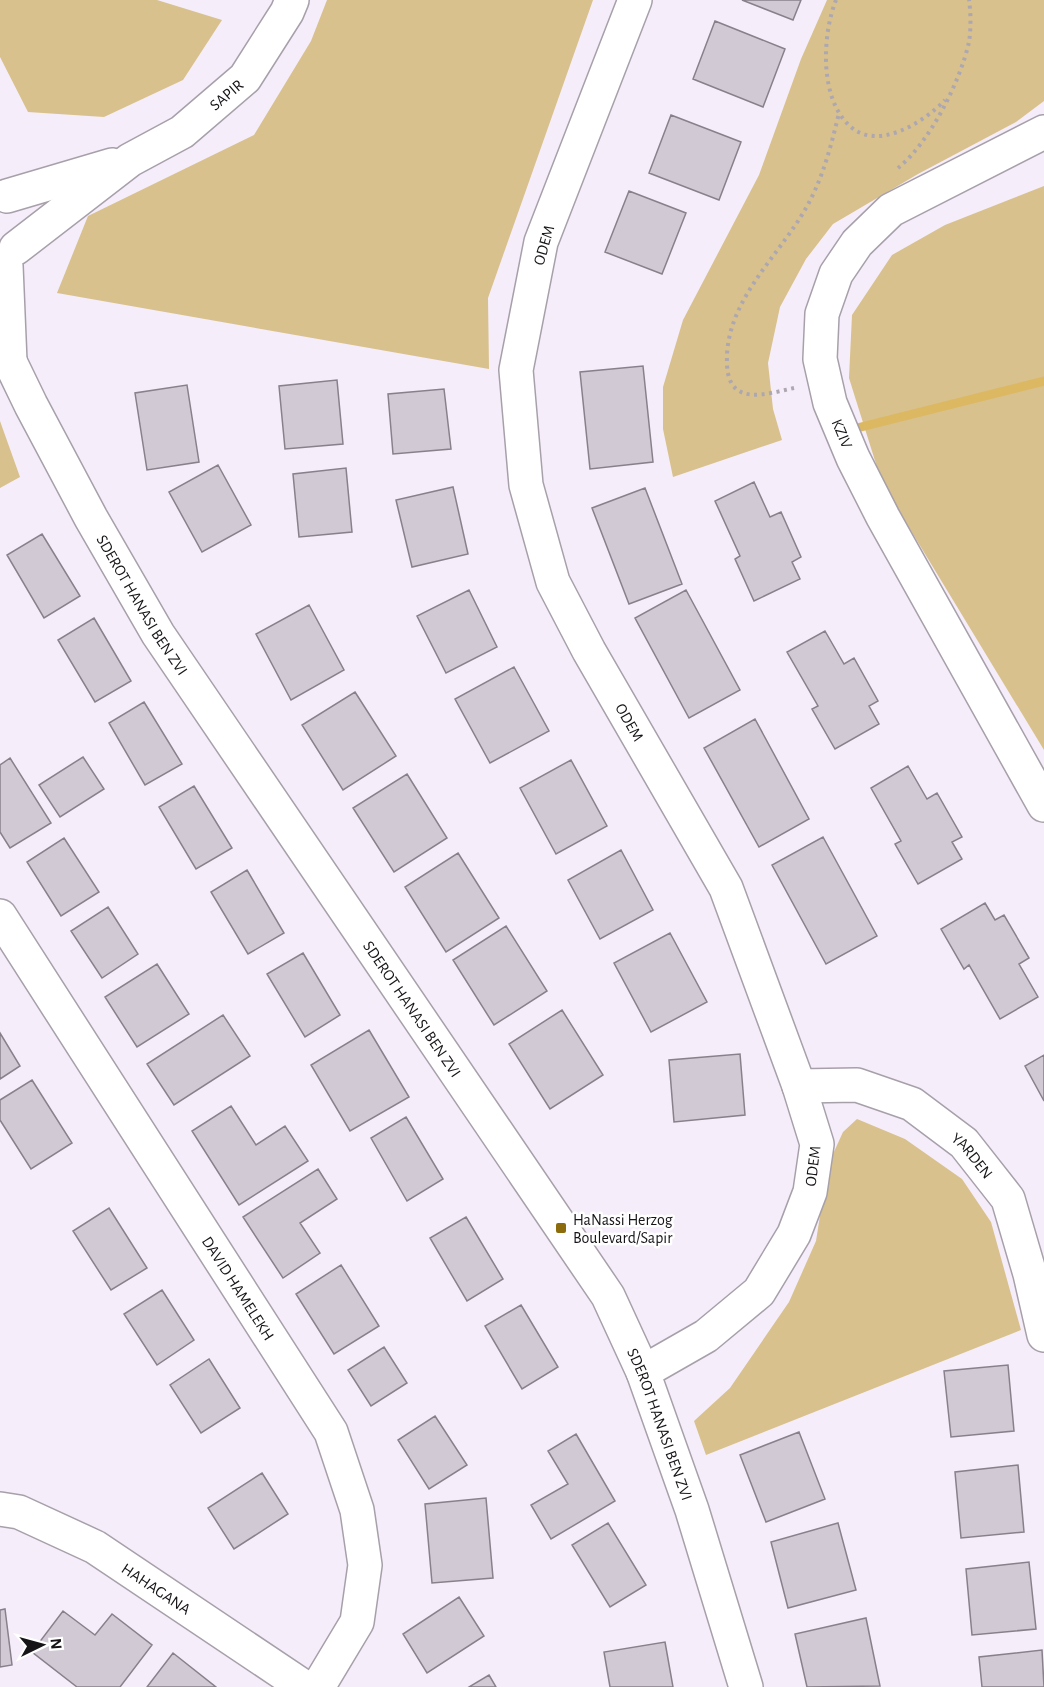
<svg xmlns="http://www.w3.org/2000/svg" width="1044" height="1687" viewBox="0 0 1044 1687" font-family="'Alegreya Sans',sans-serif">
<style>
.green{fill:#d8c18c}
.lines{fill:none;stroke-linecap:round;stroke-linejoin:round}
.stream{stroke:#dcb862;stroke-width:9}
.building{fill:#d1c9d4;stroke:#88818b;stroke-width:1.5}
.minor-casing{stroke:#a7a0aa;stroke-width:36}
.path{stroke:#ada7b1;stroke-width:4;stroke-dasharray:3 4.5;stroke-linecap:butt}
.minor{stroke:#fff;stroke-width:33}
.poi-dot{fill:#8b6b0c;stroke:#fff;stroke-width:2}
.labels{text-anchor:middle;stroke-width:5;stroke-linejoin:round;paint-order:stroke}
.street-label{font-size:16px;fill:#171418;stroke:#fff}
.poi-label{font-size:16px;fill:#171418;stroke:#fff;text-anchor:start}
</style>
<rect width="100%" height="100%" fill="#f5edf9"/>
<path class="green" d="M0,0H157L222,20L183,80L104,117L28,112L0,57Z
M327,0H593L488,298L489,369L57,293L88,216L254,135L311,41Z
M827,0H1044V101L1016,122L918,174L833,224L806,259L780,307L768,363L773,409L782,440L673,477L663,429V387L683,320L759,175L801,59Z
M1044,186V750L882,483L849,378L852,315L892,255L945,225Z
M0,421L20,477L0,488Z
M857,1119L905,1139L962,1179L991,1222L1021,1330L706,1455L694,1421L730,1388L789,1302L816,1241L828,1165L843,1132Z"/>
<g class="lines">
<path class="stream" d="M849,430L1044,381"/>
</g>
<path class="building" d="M742,0H801L793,20Z
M715,21L785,49L763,107L693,79Z
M671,115L741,142L719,200L649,173Z
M629,191L686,213L662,274L605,252Z
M643,366L653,462L590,469L580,372Z
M337,380L343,444L285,449L279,386Z
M187,385L199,462L147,470L135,393Z
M444,389L451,449L393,454L388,394Z
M218,465L251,525L202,552L169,492Z
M346,468L352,532L299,537L293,474Z
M754,482L770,517L781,512L801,557L792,562L800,579L754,601L735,559L740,556L715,501Z
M453,487L468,554L412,567L396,500Z
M645,488L682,584L629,604L592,508Z
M42,534L80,596L44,618L7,555Z
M469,590L497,647L446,673L417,616Z
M686,590L740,690L689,718L635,618Z
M309,605L344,670L291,700L256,634Z
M94,618L131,681L95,702L58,640Z
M825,631L844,664L854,658L878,701L869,706L879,724L835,749L812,709L818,706L787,652Z
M514,667L549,731L490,763L455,699Z
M355,692L396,756L343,790L302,725Z
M144,702L182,764L145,785L109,723Z
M755,719L809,819L759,847L704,748Z
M83,757L104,789L60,817L39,785Z
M10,758L51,823L10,848L0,832V765Z
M571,760L607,826L556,854L520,788Z
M908,766L927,799L937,793L962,837L952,842L962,859L918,884L895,844L901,841L871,788Z
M407,774L447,838L394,872L353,808Z
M194,786L232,848L196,869L159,807Z
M823,837L877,936L826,964L772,865Z
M64,838L99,892L61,916L27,862Z
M621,850L653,910L600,939L568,880Z
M458,853L499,918L446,952L405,887Z
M247,870L284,933L248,954L211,892Z
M985,903L995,920L1004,915L1029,958L1019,964L1038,997L1000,1019L969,965L964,969L941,929Z
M108,907L138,954L102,978L71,931Z
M506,926L547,991L494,1025L453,960Z
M670,933L707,1002L651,1032L614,963Z
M303,953L340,1015L305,1037L267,974Z
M157,964L189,1014L137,1047L105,997Z
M562,1010L603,1075L550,1109L509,1044Z
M223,1015L250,1056L174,1105L147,1064Z
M369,1030L409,1097L350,1131L311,1065Z
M0,1033L20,1066L0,1079Z
M740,1054L745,1115L674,1122L669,1060Z
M1044,1055V1101L1025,1066Z
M32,1080L72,1143L31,1169L0,1120V1100Z
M231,1106L256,1145L285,1126L308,1161L239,1205L192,1131Z
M406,1117L443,1179L407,1201L371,1138Z
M318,1169L337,1199L300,1223L320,1253L283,1278L243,1217Z
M109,1208L147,1268L111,1290L73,1231Z
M466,1217L503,1279L467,1301L430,1238Z
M341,1265L379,1326L334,1354L296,1294Z
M162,1290L194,1340L157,1365L124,1314Z
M521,1305L558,1367L522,1389L485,1326Z
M384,1347L407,1383L371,1406L348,1370Z
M209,1359L240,1408L201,1433L170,1385Z
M1008,1365L1014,1431L951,1437L944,1371Z
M435,1416L467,1465L429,1489L398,1440Z
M799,1432L825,1499L766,1522L740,1455Z
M576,1434L615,1501L551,1539L531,1505L568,1484L548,1451Z
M1018,1465L1024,1532L961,1538L955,1472Z
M262,1473L288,1514L234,1549L208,1508Z
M486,1498L493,1578L432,1583L425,1504Z
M608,1523L646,1585L610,1607L572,1545Z
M838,1523L856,1590L788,1608L771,1542Z
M1029,1562L1036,1629L972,1635L966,1569Z
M459,1597L484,1636L427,1673L403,1634Z
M5,1609L12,1665L0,1667V1610Z
M63,1611L95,1635L112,1614L152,1645L120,1687H77L32,1652Z
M866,1618L880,1686L807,1687L795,1634Z
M665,1642L673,1687H610L604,1652Z
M1042,1650L1044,1687H982L979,1657Z
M173,1653L216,1687H147Z
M489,1675L496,1687H469Z"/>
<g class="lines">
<g class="minor-casing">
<g id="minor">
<path id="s1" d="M635,0L541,242L516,370L526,485L553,582L589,651L726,888L799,1086L817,1144L810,1192L794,1234L759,1292L706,1336L643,1372"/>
<path id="s2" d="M1044,132L891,210L857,243L836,274L822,314L820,359L830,403L853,458L883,517L1044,805"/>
<path d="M7,196L112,165"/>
<path id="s3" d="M16,248L130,160L182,132L245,78L287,12L292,0"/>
<path d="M6,266L10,362"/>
<path id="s4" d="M0,341L31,405L91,518L158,634L608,1296L643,1372L692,1510L746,1687"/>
<path id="s5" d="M0,916L331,1432L357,1510L365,1565L357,1622L318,1687"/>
<path id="s6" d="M799,1086L857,1085L912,1104L964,1143L1008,1199L1030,1274L1044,1335"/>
<path id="s7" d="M0,1509L19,1512L95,1547L304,1687"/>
</g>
</g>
<path class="path" d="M836,0C822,35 819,100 851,127C879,151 924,122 945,100
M898,168C930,142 960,82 969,42C971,29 971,14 969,0
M794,388C766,394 729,407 727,365C724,302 777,259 806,208C823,178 831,146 839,113"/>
<use href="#minor" class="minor"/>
</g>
<rect class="poi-dot" x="555" y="1222" width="12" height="12" rx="3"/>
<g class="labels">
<g class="street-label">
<text dy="6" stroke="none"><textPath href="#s3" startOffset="261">SAPIR</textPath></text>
<text transform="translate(543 245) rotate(-74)" y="6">ODEM</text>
<text dy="6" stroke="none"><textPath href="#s2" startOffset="422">KZIV</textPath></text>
<text dy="6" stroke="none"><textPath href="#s4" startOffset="300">SDEROT HANASI BEN ZVI</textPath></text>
<text dy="6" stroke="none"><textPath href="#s1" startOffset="766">ODEM</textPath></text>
<text dy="6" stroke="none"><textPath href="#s4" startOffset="786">SDEROT HANASI BEN ZVI</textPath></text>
<text dy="6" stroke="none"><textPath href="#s6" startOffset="196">YARDEN</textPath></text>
<text transform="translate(812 1166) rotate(-83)" y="6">ODEM</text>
<text dy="6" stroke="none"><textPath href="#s5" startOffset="442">DAVID HAMELEKH</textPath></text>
<text dy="6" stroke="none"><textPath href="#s4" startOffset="1272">SDEROT HANASI BEN ZVI</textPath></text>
<text dy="6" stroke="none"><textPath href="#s7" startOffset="177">HAHAGANA</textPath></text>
</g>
<g class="poi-label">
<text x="573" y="1225">HaNassi Herzog<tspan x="573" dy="18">Boulevard/Sapir</tspan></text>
</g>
</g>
<g transform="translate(42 1645) rotate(85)" stroke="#ffffff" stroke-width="4.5" paint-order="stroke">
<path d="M0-4.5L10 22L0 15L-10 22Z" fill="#171418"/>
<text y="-9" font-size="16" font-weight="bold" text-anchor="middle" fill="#171418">N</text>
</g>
</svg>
